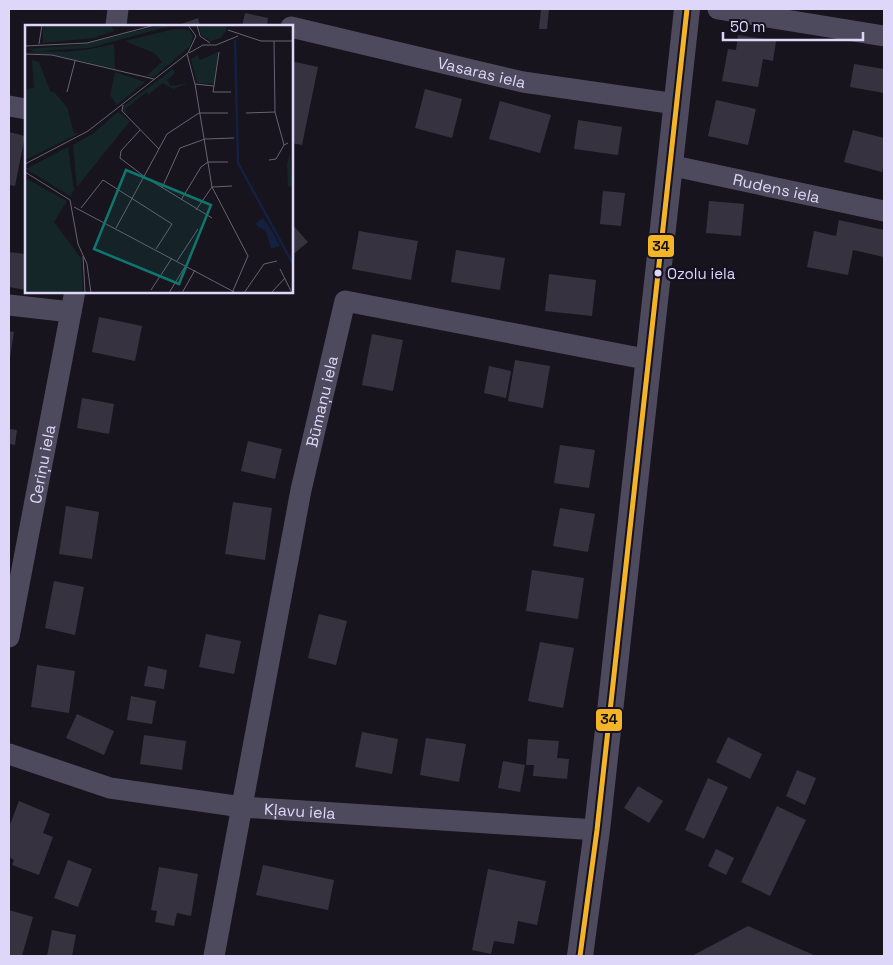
<svg xmlns="http://www.w3.org/2000/svg" width="893" height="965" viewBox="0 0 893 965" font-family="'Space Grotesk',sans-serif">
<style>
.building{fill:#373240}
.lines{fill:none;stroke-linecap:round;stroke-linejoin:round}
.minor{stroke:#4d4a5d;stroke-width:21}
.tertiary{stroke:#4d4a5d;stroke-width:26}
.bus-1-casing{stroke:#151121;stroke-width:9}
.bus-1{stroke:#f4b427;stroke-width:5}
.bus-dot{fill:#dfd7f9;stroke:#151121;stroke-width:2}
.labels{text-anchor:middle;stroke-width:5;stroke-linejoin:round;paint-order:stroke}
.bus-label{font-size:15px;fill:#dfd7f9;stroke:#151121;text-anchor:start}
.street-label{font-size:16px;fill:#dfd7f9;stroke:#151121}
.inset-river{fill:none;stroke:#14203f;stroke-width:2.5}
.inset-road{fill:none;stroke:#676276;stroke-width:1}
.view{fill:#0f766e;fill-opacity:0.15;stroke:#0f766e;stroke-width:2.5}
.inset-edge{fill:none;stroke:#dfd7f9;stroke-width:2.5}
.line-badge{stroke:#151121;stroke-width:2}
.pale-badge-label{font-size:14px;text-anchor:middle;font-weight:bold;fill:#111}
</style>
<rect width="100%" height="100%" fill="#17141e"/>
<path class="building" d="M541,9H549L547,29H539Z
M245,13L268,18L267,26H242Z
M198,18L200,26H176Z
M738,35L776,41L773,61L763,59L758,87L722,81L728,49L736,50Z
M291,61L318,67L302,145L291,143Z
M854,64L884,69V93L850,87Z
M425,89L462,99L452,138L415,128Z
M716,100L756,109L748,145L708,136Z
M500,101L551,115L540,153L489,139Z
M578,120L622,127L618,155L574,149Z
M853,130L884,138V163L882,172L844,162Z
M9,132L25,136L15,186L9,185Z
M603,191L625,193L621,226L600,224Z
M709,201L744,204L741,236L706,233Z
M839,220L884,230V257L853,250L848,275L807,267L814,231L836,236Z
M291,223L308,242L291,256Z
M359,231L418,241L411,280L352,269Z
M456,250L505,258L500,290L451,282Z
M9,252L26,254V290L9,287Z
M549,274L596,280L592,316L545,311Z
M99,317L142,326L135,361L92,352Z
M9,331L14,332L10,358H9Z
M372,334L403,340L393,391L362,385Z
M515,360L550,366L543,408L508,401Z
M489,366L511,371L506,398L484,393Z
M82,398L114,404L109,434L77,428Z
M9,429L17,430L15,445L9,444Z
M248,441L282,449L275,479L241,471Z
M560,445L595,450L589,488L554,483Z
M233,502L272,508L265,560L225,554Z
M66,506L99,512L92,559L59,554Z
M560,508L595,514L588,552L553,546Z
M532,570L584,578L578,619L526,611Z
M54,581L84,587L75,635L45,628Z
M319,614L347,621L336,665L308,658Z
M206,634L241,641L234,674L199,667Z
M540,642L574,648L563,708L528,701Z
M37,665L75,671L69,713L31,707Z
M148,666L167,670L164,689L144,686Z
M131,696L156,701L152,724L127,720Z
M77,714L114,731L104,755L66,738Z
M362,732L398,739L392,774L355,767Z
M144,735L186,741L182,770L140,764Z
M728,737L762,754L750,779L716,762Z
M426,738L466,744L459,782L420,775Z
M528,739L559,741L557,758L569,759L567,779L533,776L534,765H526Z
M503,761L525,765L520,792L498,788Z
M797,770L816,778L805,805L786,796Z
M708,778L728,787L704,839L685,830Z
M638,786L663,801L649,823L624,808Z
M19,801L50,814L43,833L53,837L39,875L12,865L14,860L9,857V827Z
M777,806L806,820L770,896L741,882Z
M716,849L734,858L726,875L708,866Z
M68,860L92,869L78,907L54,898Z
M263,865L334,880L328,910L256,895Z
M159,867L198,874L191,916L177,913L174,926L155,922L157,911L151,910Z
M488,869L546,881L537,925L518,921L514,944L494,941L491,954L472,950Z
M9,910L33,917L22,956H9Z
M748,926L816,956H692Z
M52,930L76,935L72,956H47Z"/>
<g class="lines">
<g class="minor">
<path d="M718,9L884,36"/>
<path d="M116,26L118,9"/>
<path id="s1" d="M291,27L523,82L676,104"/>
<path d="M9,106L26,109"/>
<path id="s2" d="M669,165L884,211"/>
<path d="M9,305L71,312"/>
<path id="s3" d="M9,637L75,291"/>
<path id="s4" d="M9,754L110,788L242,807L597,830"/>
<path id="s5" d="M214,956L301,490L345,301L650,360"/>
</g>
<path class="tertiary" d="M580,956L597,830L687,9"/>
<g class="bus-1-casing">
<path id="bus-1" d="M580,956L597,830L687,9"/>
</g>
<use href="#bus-1" class="bus-1"/>
</g>
<circle class="bus-dot" cx="658" cy="273" r="4.5"/>
<g class="labels">
<g class="bus-label">
<text x="667" y="279">Ozolu iela</text>
</g>
<g class="street-label">
<text dy="6" stroke="none"><textPath href="#s1" startOffset="196">Vasaras iela</textPath></text>
<text dy="6" stroke="none"><textPath href="#s2" startOffset="110">Rudens iela</textPath></text>
<text dy="6" stroke="none"><textPath href="#s5" startOffset="565">Būmaņu iela</textPath></text>
<text dy="6" stroke="none"><textPath href="#s3" startOffset="176">Ceriņu iela</textPath></text>
<text dy="6" stroke="none"><textPath href="#s4" startOffset="298">Kļavu iela</textPath></text>
</g>
</g>
<g transform="translate(25 25)">
<rect width="268" height="268" fill="#17141e"/>
<path d="M18,0H86L89,6L69,13L18,18ZM149,0L64,23L12,26L41,27L65,24L89,19L90,44L29,30L0,28H13L3,27L9,26L3,24L53,20L128,2ZM174,0H201V5L196,13L186,16L176,10ZM150,4L164,5L168,11L165,21L129,52L121,51L137,37L129,28L100,16ZM193,27L189,59L172,58L166,34L172,30L175,35ZM7,35L14,37L26,68L28,66L42,82L49,108H55L0,135V64L9,63ZM148,44L150,48L142,55L146,61L163,58L148,64L138,58L123,70L122,67L100,84L104,92L98,85L100,80ZM90,47L120,57L92,80L85,70ZM93,87L105,96L52,162L48,120L69,108ZM43,122L49,165L45,171L1,144ZM265,127L267,161L263,162L262,139ZM0,153L42,176L29,197L56,233L58,267H0Z" fill="#152628"/>
<path d="M238,193L248,208L255,221L246,224L241,206L232,201L231,198Z" fill="#14203f"/>
<path class="inset-river" d="M210,15L213,138L268,239"/>
<path class="inset-road" d="M172,0L175,11L185,18M203,5L236,16H268M249,16L250,87L259,120L263,118M14,19L17,0M0,21L62,18L130,0M164,28L178,20H191L213,11M0,29L27,30L129,54M162,29L170,59L187,162L223,231L207,268M170,59L189,61L194,27M189,61L188,67H206M42,67L50,36M98,80L97,86L134,124M221,88L250,87M115,105L96,126L95,133L120,152L187,193M244,135L251,134L259,120M0,139L63,106L163,28L171,11L163,0M0,147L45,175L53,219L62,239L66,268M187,162L207,161M137,163L155,123L180,114L209,113M156,175L176,142L183,137H203M49,182L211,268M56,183L78,155L147,199L131,224M171,185L187,162M91,203L142,109L174,88H203M58,231L60,268M152,236L173,204M255,244L267,268M126,265L147,233M144,268L161,240M157,268L170,245M219,268L239,239L252,236M246,268L260,253"/>
<path class="view" d="M101,145L186,180L154,259L69,224Z"/>
<rect width="268" height="268" class="inset-edge"/>
</g>
<g class="line-badge">
<rect x="647" y="234" width="28" height="24" rx="5" fill="#f4b427"/>
<rect x="595" y="708" width="28" height="24" rx="5" fill="#f4b427"/>
</g>
<g class="pale-badge-label">
<text x="661" y="251">34</text>
<text x="609" y="724">34</text>
</g>
<rect width="893" height="965" fill="none" stroke="#dfd7f9" stroke-width="20"/>
<path d="M723 32v8h140v-8" fill="none" stroke="#dfd7f9" stroke-width="2.5"/>
<text x="730" y="32" font-size="15" fill="#dfd7f9" stroke="#151121" stroke-width="4" paint-order="stroke">50 m</text>
</svg>
